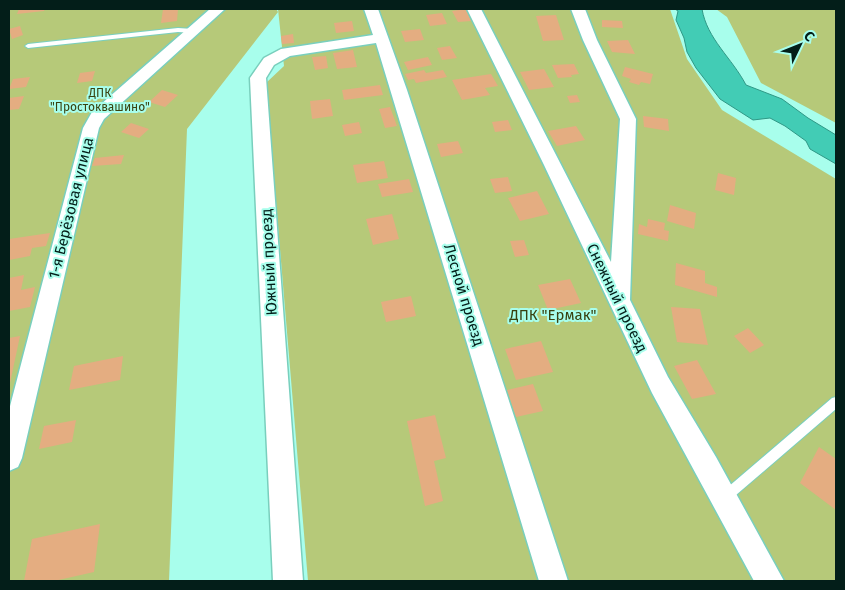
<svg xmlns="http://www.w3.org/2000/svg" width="845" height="590" viewBox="0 0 845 590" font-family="'Fira Sans',sans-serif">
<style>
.green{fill:#b6c979}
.water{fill:#42ccb5;stroke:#2f9886}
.building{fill:#e4ad81}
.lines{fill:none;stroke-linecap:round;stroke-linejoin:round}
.service-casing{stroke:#79cfbd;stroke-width:2}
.minor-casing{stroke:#79cfbd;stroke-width:3}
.service{fill:#fff;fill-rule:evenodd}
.minor{fill:#fff;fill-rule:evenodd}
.labels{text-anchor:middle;stroke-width:4;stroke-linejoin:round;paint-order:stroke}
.far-park-label{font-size:12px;fill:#394210;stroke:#a8feec}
.street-label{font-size:15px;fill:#031e19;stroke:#a8feec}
.park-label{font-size:15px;fill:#394210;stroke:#a8feec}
</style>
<rect width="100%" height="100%" fill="#a8feec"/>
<path class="green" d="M9,9H276L278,12L187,129L169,581H9Z
M278,9H670L687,59L722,110L836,179V581H308L266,83L284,66Z
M716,9H836V123L761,83L727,17Z"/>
<path class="water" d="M675,9H702C707,39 732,58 746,85L782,99L808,118L836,135V164L810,149L806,141L785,126L770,118L753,120L720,99L696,68L687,52L684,38L676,20L678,11Z"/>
<path class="building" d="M19,9H45L44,11L17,14Z
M163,9H178L177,21L161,23Z
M466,9L471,21L458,22L452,11Z
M442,13L447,24L430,26L426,15Z
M556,15L564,40L543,41L536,16Z
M602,20L622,21L623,28L602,27Z
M352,21L354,31L336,33L334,23Z
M20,26L23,35L12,39L9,29Z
M420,29L424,40L405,42L401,31Z
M293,34L294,43L282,44L281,36Z
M628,40L635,54L612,52L607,41Z
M450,46L457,58L442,60L437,48Z
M353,50L357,67L337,69L333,53Z
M326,56L328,68L315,70L312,57Z
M428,57L432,65L408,70L404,62Z
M574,64L579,74L571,75L572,77L558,78L552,65Z
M625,67L653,74L650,84L641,82L639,85L629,82L631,79L622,76Z
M544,69L554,87L529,90L520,72Z
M424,70L426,73L443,70L447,77L416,83L414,79L408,80L405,74Z
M95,71L92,81L77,83L80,73Z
M491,74L498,86L485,88L490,95L462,100L452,80Z
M30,77L26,87L9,89L13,79Z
M380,85L383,95L344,100L342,90Z
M162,90L178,95L165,107L149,102Z
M577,95L580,102L570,103L567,96Z
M24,96L19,109L9,110V98Z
M330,99L333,116L312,119L310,101Z
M390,107L397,126L385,128L379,109Z
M643,116L668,119L669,131L644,127Z
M508,120L512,130L495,132L492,122Z
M359,122L362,133L345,136L342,125Z
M131,123L149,129L139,138L121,132Z
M576,126L585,140L557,146L548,131Z
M458,141L463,153L441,157L437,144Z
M124,155L121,164L92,166L95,158Z
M384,161L388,178L357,183L353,165Z
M718,173L736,178L734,195L715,190Z
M508,177L512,191L495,193L490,179Z
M409,179L413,192L382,197L378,184Z
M537,191L549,214L520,221L508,198Z
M670,205L696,213L694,229L667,221Z
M392,214L399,239L373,245L366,219Z
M648,219L665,223L664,230L669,231L668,241L638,234L639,224L647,227Z
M50,233L46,246L32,248L30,256L9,260V239Z
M524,240L529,255L515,257L510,241Z
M676,263L705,271V283L717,287V297L675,285Z
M24,275L21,290L35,287L30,307L9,311V278Z
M570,279L581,303L548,310L538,285Z
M411,296L416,316L386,322L381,302Z
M671,307L700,309L708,345L677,342Z
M748,328L764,345L750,353L734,336Z
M20,336L10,383H9V338Z
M541,341L553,372L516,380L505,349Z
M123,356L120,380L69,390L74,366Z
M697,360L716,394L692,399L674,366Z
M533,384L543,411L516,417L507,390Z
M435,415L446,458L434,461L443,501L425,506L407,421Z
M76,420L72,442L39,449L44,426Z
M819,447L836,459V510L800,483Z
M100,524L94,572L54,581H24L32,539Z"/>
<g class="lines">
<g class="service-casing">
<path id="service" d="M178,28L193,29L196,31L193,33L178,32L28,48L25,46L28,44Z
M836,397V409L729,501L725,503L721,501L719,497L721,493L832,398Z"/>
</g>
<g class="minor-casing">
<path id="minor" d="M210,9H225L104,119L99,128L22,458L18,467L9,471V410L83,128L92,112Z
M364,9H378L407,90L568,581H539L376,43L290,56L274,65L266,78L303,581H273L250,78L264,58L281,49L373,35Z
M467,9H481L611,262L620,119L583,40L571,9H585L597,40L636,119L630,300L668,377L716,457L784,581H754L652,393L544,165Z"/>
</g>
<use href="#service" class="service"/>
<use href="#minor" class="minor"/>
</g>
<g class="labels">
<g class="far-park-label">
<text x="100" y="97">ДПК<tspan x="100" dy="14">"Простоквашино"</tspan></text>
</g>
<g class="street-label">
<text transform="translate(71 208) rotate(-76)" y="5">1-я Берёзовая улица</text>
<text transform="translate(269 262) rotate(-93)" y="5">Южный проезд</text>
<text transform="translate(464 295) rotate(73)" y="5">Лесной проезд</text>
<text transform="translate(617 298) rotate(64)" y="5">Снежный проезд</text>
</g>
<g class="park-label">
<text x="553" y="320">ДПК "Ермак"</text>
</g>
</g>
<rect width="845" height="590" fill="none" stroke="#031e19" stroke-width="20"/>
<g transform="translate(800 45) rotate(47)" stroke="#a8feec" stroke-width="4" paint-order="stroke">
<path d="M0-4L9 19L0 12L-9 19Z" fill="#031e19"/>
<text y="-8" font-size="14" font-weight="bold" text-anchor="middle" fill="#031e19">С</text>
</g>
</svg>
